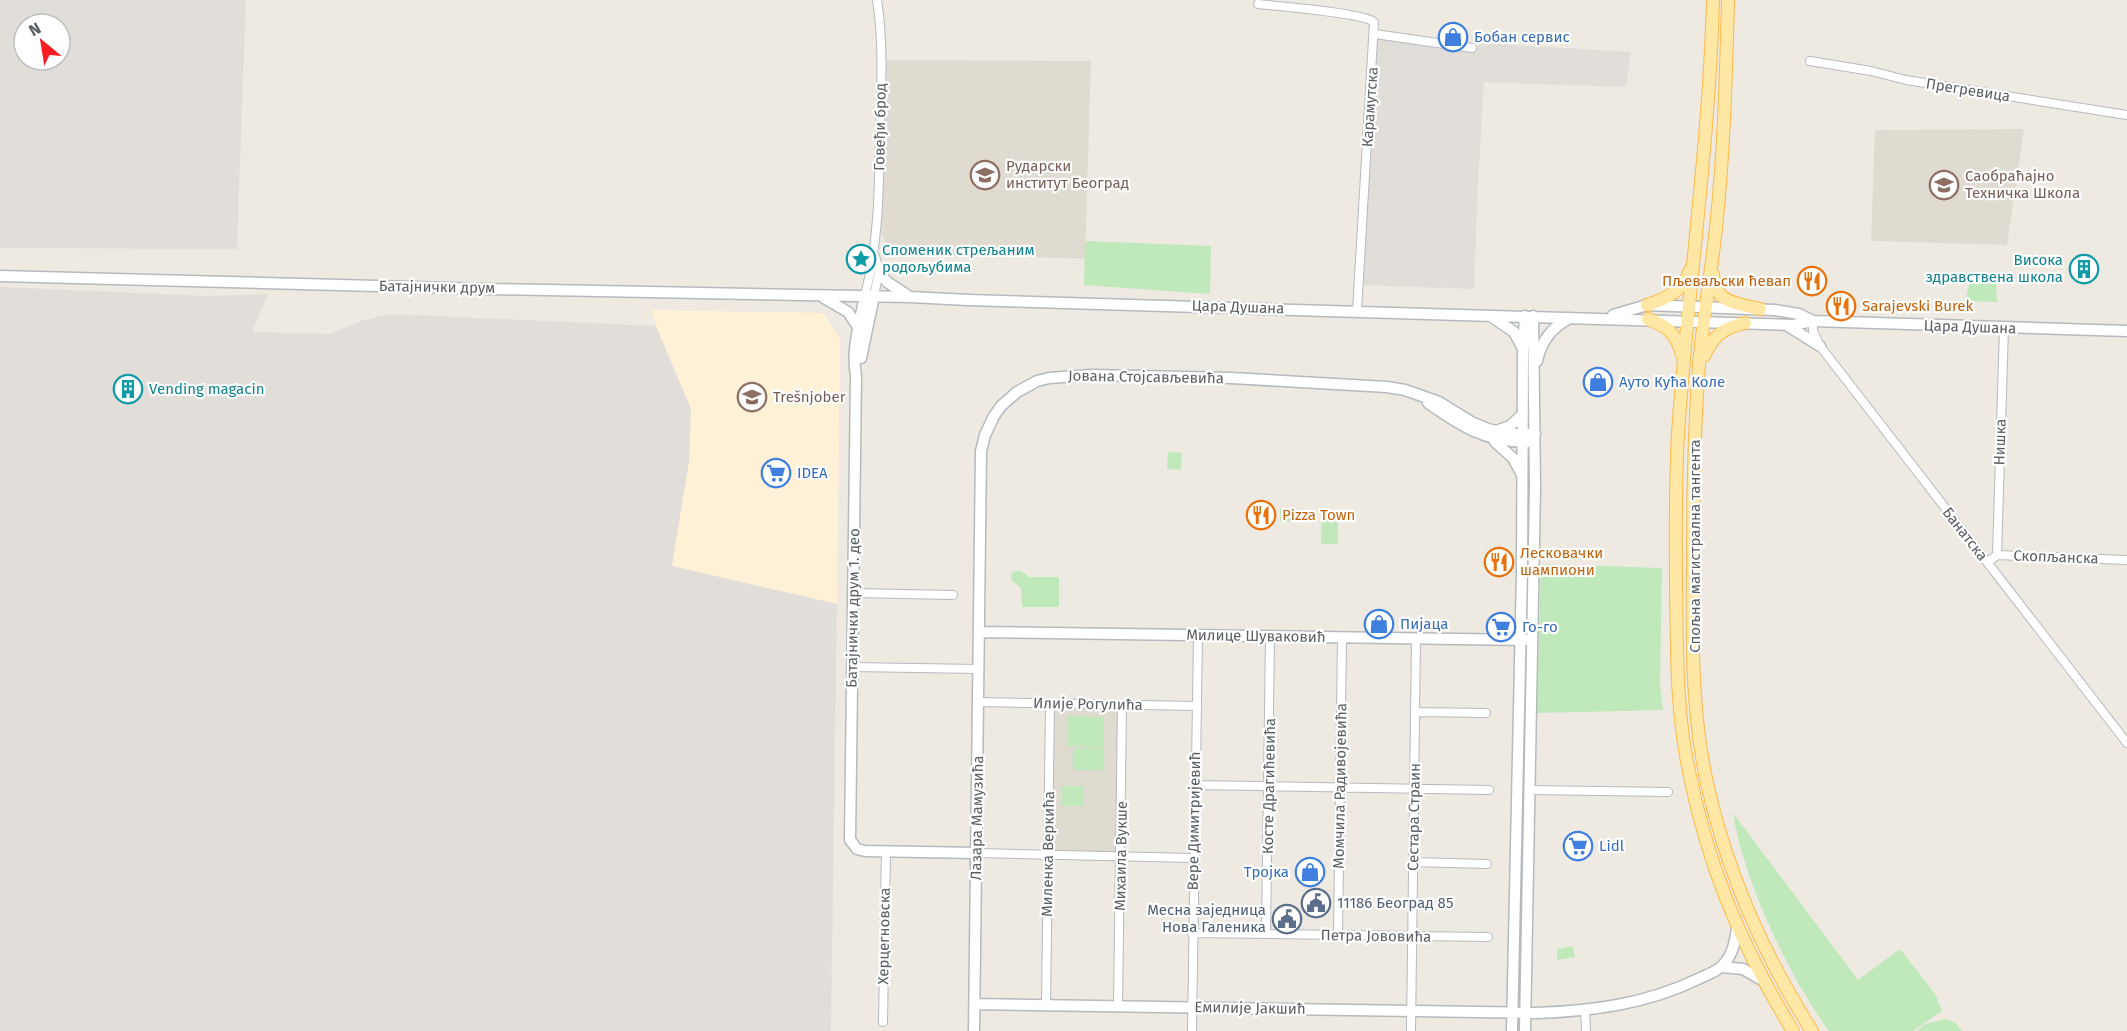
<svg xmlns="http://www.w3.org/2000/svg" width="2127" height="1031" viewBox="0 0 2127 1031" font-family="'Fira Sans',sans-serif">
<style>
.commercial{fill:#fff1d5}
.industrial{fill:#e1ddd9;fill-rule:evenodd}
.education{fill:#e0dbd1}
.green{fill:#bfe8bb}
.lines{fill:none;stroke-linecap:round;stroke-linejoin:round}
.street-casing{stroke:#b6babf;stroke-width:10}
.secondary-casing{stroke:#b5babf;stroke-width:13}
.primary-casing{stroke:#feb94a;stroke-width:14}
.street{stroke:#fff;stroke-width:8}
.secondary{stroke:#fff;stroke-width:10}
.primary{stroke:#ffe7a5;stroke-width:12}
.labels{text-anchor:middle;stroke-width:4.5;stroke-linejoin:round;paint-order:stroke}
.shop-label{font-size:15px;fill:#366cbe;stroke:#fff;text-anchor:start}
.street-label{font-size:15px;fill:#595f63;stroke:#fff}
.education-label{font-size:15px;fill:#785e54;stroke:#fff;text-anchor:start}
.culture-label{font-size:15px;fill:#0d838f;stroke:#fff;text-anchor:start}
.food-label{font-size:15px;fill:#c56008;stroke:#fff;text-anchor:start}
.service-label{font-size:15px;fill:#4e5e75;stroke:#fff;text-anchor:start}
</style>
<rect width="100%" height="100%" fill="#eeeae1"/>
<path class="commercial" d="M651,310L823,313L840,339L837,604L671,566L689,461L663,346Z"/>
<path class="industrial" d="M0,0H246L237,249L0,248ZM24,24H60V60H24Z
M1377,36L1476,49L1481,43L1631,52L1626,87L1484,82L1478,185L1474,289L1362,285Z
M0,287L208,296L268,294L252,332L329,334L361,321L390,314L656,326L691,409L689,461L672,566L837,604L831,1031H0Z"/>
<path class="education" d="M887,60L1091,61L1085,259L906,253L896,252L887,245L881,233Z
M2024,129L2007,245L1871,241L1875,130Z
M1050,704L1122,705L1121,856L1049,855Z"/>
<path class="green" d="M1085,241L1211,246L1210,294L1084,285Z
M1972,280L1996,283L1997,302L1966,301L1968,287Z
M1168,452L1182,453L1181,470L1167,469Z
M1280,509H1303L1302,522H1280Z
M1322,512H1338V544H1321Z
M1541,564L1662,568L1660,686L1663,710L1537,713Z
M1015,571H1021L1029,577H1059V607H1022L1021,588L1011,580L1012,573Z
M1067,716L1104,717L1103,747L1067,746Z
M1073,748H1104V770H1073Z
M1062,786H1083V806H1062Z
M1733,813L1858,980L1900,949L1935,994L1942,1011L1913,1031H1829C1788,975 1744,881 1733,813Z
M1573,946L1575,957L1557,960V949Z
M1946,1019L1955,1023L1962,1031H1917L1925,1024Z"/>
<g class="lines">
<g class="street-casing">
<path id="street" d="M1258,4C1277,6 1364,13 1374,22L1357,311
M1375,34L1472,48
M1810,61L1871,71L1906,80L2127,115
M865,296C879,239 879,190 880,132C881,88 884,44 877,0
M874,296L879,271L875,256
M1813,321V331L1820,346L2127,743
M1997,555L2004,328
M1988,562L1997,555L2127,560
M853,593L953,595
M852,667L979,669
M979,702L1197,706
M1416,712L1486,713
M1195,785L1489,790
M1530,790L1668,792
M977,853L1193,858
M1413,862L1487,864
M1192,933L1488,937
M1266,934L1270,637
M1338,935L1342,638
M1046,1005L1050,704
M1118,1006L1122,705
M1585,1010L1586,1031
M883,1022L886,851
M1192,1031L1198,635
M1411,1031L1416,638"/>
</g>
<g class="secondary-casing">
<path id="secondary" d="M879,271L887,282L907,295
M0,276L489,289L910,297L968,300L1793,325L1813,321L2127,331
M865,296C860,322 851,349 856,376L850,840L857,849L865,851L977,853
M824,298L848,312L858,327
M1613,315L1647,305L1775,310L1799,314L1813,321
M1492,317L1514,332L1522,347
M1788,326L1820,346
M861,358L874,296
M1537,361C1541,341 1552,327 1570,318
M1428,403C1462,427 1486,442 1528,442
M1496,431L1510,426L1523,414
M1495,442L1513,458L1522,475
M980,632L1526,640
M1722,967L1743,969L1762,980
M975,1004L1536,1013C1592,1011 1647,1004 1698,979C1706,975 1716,972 1722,966C1733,955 1735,942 1737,928
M974,1031L981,451L985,435L994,416L1001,406L1017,392L1037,381L1049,378L1091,375L1231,378L1387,387L1405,390L1439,402L1473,423L1488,429L1510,434H1535
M1512,1031L1522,571L1523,351L1525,316
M1525,1031L1535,487L1533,316"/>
</g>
<g class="primary-casing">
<path id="primary" d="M1713,0C1709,145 1688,289 1678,433C1675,484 1676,536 1676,587C1677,645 1676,704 1687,762C1706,861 1740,945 1793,1031
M1728,0C1726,76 1724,152 1716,228C1711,274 1703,319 1699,365C1694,430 1693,496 1693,561C1692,635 1691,711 1707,783C1727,873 1763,954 1812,1031
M1713,274C1715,304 1736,303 1760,309
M1647,305C1666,299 1683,291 1690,270
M1648,319C1667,326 1677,334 1682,355
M1704,356C1713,336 1723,328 1745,323"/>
</g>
<use href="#street" class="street"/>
<use href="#secondary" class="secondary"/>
<use href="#primary" class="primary"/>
</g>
<defs>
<g id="shop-ring" transform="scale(1.5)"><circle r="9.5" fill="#fff" stroke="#3f7fe0" stroke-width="1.5"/><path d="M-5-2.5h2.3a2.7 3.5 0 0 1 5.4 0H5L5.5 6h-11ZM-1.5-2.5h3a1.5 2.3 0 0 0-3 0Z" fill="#3f7fe0"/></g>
<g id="university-ring" transform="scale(1.5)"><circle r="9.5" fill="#fff" stroke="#8d6e63" stroke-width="1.5"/><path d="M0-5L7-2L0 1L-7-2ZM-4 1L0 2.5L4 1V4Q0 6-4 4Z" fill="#8d6e63"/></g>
<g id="school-ring" transform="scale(1.5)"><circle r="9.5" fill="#fff" stroke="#8d6e63" stroke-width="1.5"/><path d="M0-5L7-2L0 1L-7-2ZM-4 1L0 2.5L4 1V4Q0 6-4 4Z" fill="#8d6e63"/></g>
<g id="sight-ring" transform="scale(1.5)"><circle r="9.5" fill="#fff" stroke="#0f9aa8" stroke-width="1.5"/><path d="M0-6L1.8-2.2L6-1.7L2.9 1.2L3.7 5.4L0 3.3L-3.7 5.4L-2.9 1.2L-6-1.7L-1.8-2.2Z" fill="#0f9aa8"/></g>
<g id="building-ring" transform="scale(1.5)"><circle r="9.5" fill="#fff" stroke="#0f9aa8" stroke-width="1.5"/><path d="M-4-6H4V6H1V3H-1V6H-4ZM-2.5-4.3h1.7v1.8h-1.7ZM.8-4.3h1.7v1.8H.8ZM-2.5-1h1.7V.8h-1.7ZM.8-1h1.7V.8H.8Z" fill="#0f9aa8"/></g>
<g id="restaurant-ring" transform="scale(1.5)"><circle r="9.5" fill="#fff" stroke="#e8710a" stroke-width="1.5"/><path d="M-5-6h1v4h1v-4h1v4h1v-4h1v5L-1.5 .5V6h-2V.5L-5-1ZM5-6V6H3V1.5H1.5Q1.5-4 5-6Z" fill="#e8710a"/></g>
<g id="supermarket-ring" transform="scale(1.5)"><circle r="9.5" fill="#fff" stroke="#3f7fe0" stroke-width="1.5"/><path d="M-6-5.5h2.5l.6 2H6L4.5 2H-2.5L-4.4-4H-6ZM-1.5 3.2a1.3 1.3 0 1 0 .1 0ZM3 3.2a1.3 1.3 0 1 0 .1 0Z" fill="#3f7fe0"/></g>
<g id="civic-ring" transform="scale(1.5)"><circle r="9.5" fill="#fff" stroke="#5c6f8a" stroke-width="1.5"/><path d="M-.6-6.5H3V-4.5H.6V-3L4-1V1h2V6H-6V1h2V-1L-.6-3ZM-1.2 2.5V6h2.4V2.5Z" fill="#5c6f8a"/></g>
</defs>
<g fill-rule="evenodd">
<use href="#shop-ring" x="1453" y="37"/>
<use href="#university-ring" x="985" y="175"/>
<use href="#school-ring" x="1944" y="185"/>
<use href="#sight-ring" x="861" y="259"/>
<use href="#building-ring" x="2084" y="269"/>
<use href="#restaurant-ring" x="1812" y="281"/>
<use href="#restaurant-ring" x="1841" y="306"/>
<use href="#shop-ring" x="1598" y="382"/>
<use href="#building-ring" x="128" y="389"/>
<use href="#school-ring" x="752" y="397"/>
<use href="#supermarket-ring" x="776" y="473"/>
<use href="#restaurant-ring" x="1261" y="515"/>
<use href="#restaurant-ring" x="1499" y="562"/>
<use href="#shop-ring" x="1379" y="624"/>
<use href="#supermarket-ring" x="1501" y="627"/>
<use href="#supermarket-ring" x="1578" y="846"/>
<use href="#shop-ring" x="1310" y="872"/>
<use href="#civic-ring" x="1316" y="903"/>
<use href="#civic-ring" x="1287" y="919"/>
</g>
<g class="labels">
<g class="shop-label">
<text x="1474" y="42">Бобан сервис</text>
<text x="1619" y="387">Ауто Кућа Коле</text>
<text x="797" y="478">IDEA</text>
<text x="1400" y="629">Пијаца</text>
<text x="1522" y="632">Го-го</text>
<text x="1599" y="851">Lidl</text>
<text x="1289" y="877" text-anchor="end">Тројка</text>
</g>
<g class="street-label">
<text transform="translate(1968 90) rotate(9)" y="5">Прегревица</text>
<text transform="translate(1370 107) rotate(-86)" y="5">Карамутска</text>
<text transform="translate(880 127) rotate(-89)" y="5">Говеђи брод</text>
<text transform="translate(437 287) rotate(1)" y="5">Батајнички друм</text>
<text transform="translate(1238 307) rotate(2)" y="5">Цара Душана</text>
<text transform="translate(1970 327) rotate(2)" y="5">Цара Душана</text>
<text transform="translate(1146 377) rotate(1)" y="5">Јована Стојсављевића</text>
<text transform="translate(2000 442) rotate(-88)" y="5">Нишка</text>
<text transform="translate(1965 534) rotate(52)" y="5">Банатска</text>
<text transform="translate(1695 546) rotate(-90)" y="5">Спољна магистрална тангента</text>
<text transform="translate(2056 557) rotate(2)" y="5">Скопљанска</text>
<text transform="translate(853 608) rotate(-89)" y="5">Батајнички друм 1. део</text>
<text transform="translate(1256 636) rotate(1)" y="5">Милице Шуваковић</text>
<text transform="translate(1088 704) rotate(1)" y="5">Илије Рогулића</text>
<text transform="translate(1269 786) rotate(-89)" y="5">Косте Драгићевића</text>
<text transform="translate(1340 786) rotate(-89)" y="5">Момчила Радивојевића</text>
<text transform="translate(1414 817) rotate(-89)" y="5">Сестара Страин</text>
<text transform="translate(977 818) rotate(-89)" y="5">Лазара Мамузића</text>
<text transform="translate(1194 821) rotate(-89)" y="5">Вере Димитријевић</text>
<text transform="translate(1048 854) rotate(-89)" y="5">Миленка Веркића</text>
<text transform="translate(1121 856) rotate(-89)" y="5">Михаила Вукше</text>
<text transform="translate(884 936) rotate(-89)" y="5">Херцегновска</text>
<text transform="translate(1376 936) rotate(1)" y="5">Петра Јововића</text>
<text transform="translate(1250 1008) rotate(1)" y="5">Емилије Јакшић</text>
</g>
<g class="education-label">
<text x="1006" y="171">Рударски<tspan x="1006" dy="17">институт Београд</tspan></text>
<text x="1965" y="181">Саобраћајно<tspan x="1965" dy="17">Техничка Школа</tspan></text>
<text x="773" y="402">Trešnjober</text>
</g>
<g class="culture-label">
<text x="882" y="255">Споменик стрељаним<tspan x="882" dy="17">родољубима</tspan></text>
<text x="2063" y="265" text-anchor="end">Висока<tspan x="2063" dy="17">здравствена школа</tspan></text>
<text x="149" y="394">Vending magacin</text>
</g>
<g class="food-label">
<text x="1791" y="286" text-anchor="end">Пљеваљски ћевап</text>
<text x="1862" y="311">Sarajevski Burek</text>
<text x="1282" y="520">Pizza Town</text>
<text x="1520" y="558">Лесковачки<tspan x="1520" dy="17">шампиони</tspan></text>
</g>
<g class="service-label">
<text x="1337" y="908">11186 Београд 85</text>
<text x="1266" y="915" text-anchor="end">Месна заједница<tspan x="1266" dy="17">Нова Галеника</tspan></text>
</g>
</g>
<g transform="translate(42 42) rotate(330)"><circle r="28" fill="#ffffff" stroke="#bdbfc1" stroke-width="1.5"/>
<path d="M0-4.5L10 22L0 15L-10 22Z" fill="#f81d22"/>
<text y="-9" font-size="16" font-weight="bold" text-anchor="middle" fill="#595f63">N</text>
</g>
</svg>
